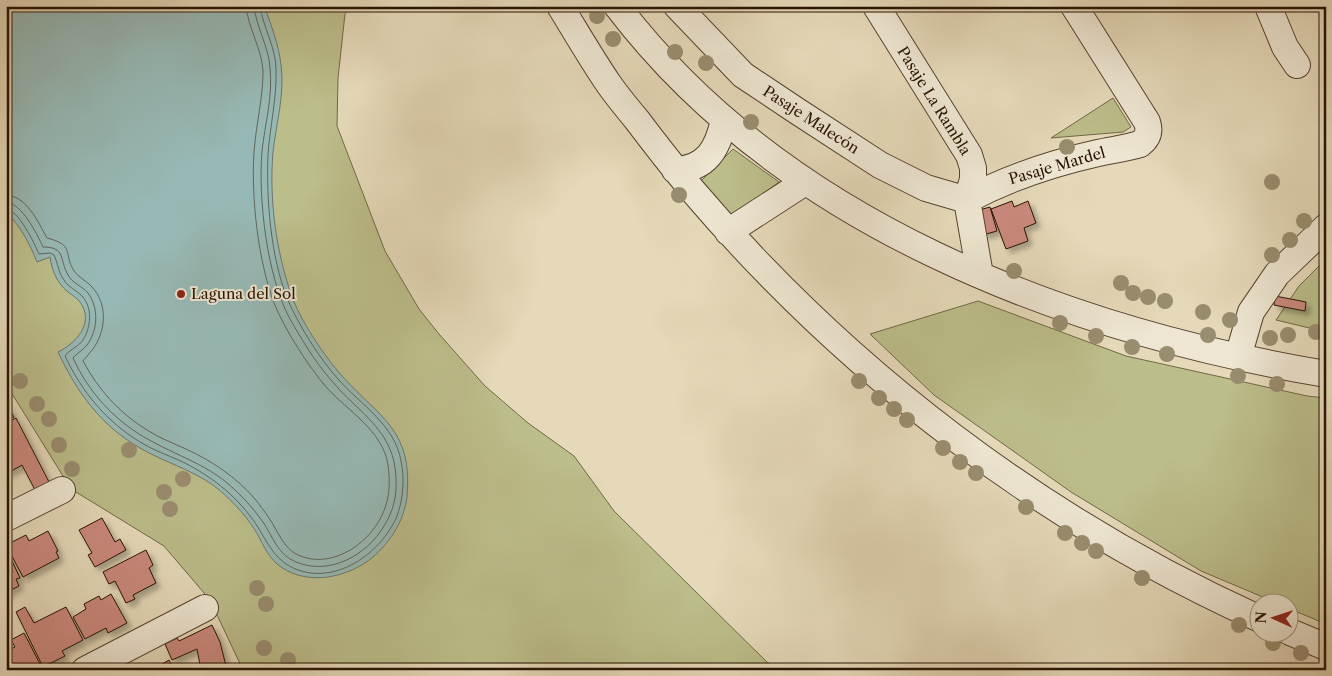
<svg xmlns="http://www.w3.org/2000/svg" width="1332" height="676" viewBox="0 0 1332 676" font-family="'Libre Caslon Text',serif">
<style>
.green{fill:#bbbd8a;stroke:#726846}
.water{fill:#97b9b5;stroke:#6b776d}
.lines{fill:none;stroke-linecap:round;stroke-linejoin:round}
.shore{stroke:#60665c;stroke-width:1}
.building{fill:#ca897d;stroke:#281302;filter:url(#shadow)}
.minor-casing{stroke:#574430;stroke-width:28}
.minor{stroke:#eee6d2;stroke-width:26}
.tree{fill:#998d6f}
.poi-dot{fill:#8f2418;stroke:#eee6d2;stroke-width:2}
.labels{text-anchor:middle;stroke-width:4;stroke-linejoin:round;paint-order:stroke}
.street-label{font-size:15px;fill:#281302;stroke:#eee6d2}
.poi-label{font-size:15px;fill:#281302;stroke:#eee6d2;text-anchor:start}
</style>
<defs>
<filter id="shadow"><feDropShadow dx="4.5" dy="4.5" stdDeviation="2.5" flood-color="#0004"/></filter>
</defs>
<rect width="100%" height="100%" fill="#e5d9b9"/>
<filter id="stains"><feTurbulence type="fractalNoise" baseFrequency=".004" numOctaves="4"/><feColorMatrix values="0 0 0 0 .2 0 0 0 0 .09 0 0 0 0 .02 0 0 0 .5 -.17"/></filter>
<radialGradient id="worn" r=".72"><stop offset=".6" stop-color="#630" stop-opacity="0"/><stop offset="1" stop-color="#630" stop-opacity=".3"/></radialGradient>
<path class="green" d="M6,6H350L345,14L338,78L337,126L385,251L419,309L439,334L485,386L528,423L574,456L614,511L775,670H243L210,600L164,546L71,489L6,384Z
M1113,98L1131,127L1123,132L1051,138Z
M733,149L779,182L730,219L699,183Z
M1326,259V332L1276,320L1299,286Z
M978,301L1126,356L1307,396L1326,398V624L1290,609V604L1277,603L1201,571L1071,492L934,395L870,334Z"/>
<path class="water" d="M6,6H264C271,24 279,46 281,65C285,94 276,124 273,152C269,199 276,250 291,294C300,320 324,356 343,377C381,419 413,430 407,497C404,522 388,546 368,561C342,579 304,586 277,564C267,555 262,542 255,530C244,513 229,497 213,485C190,469 164,462 140,448C100,425 77,392 58,352C76,343 95,323 80,302C77,298 72,295 68,292C57,283 52,271 50,257L37,262C30,244 20,225 6,212Z"/>
<g class="lines">
<path class="shore" d="M6,195C27,196 38,222 47,238C75,245 63,253 74,271C79,278 87,281 92,287C108,304 106,331 93,349C90,353 86,357 83,361C98,389 119,413 147,430C159,438 173,443 186,449C212,461 236,477 255,499C260,505 265,512 269,518C278,531 283,548 298,555C333,571 374,541 385,508C390,495 390,479 388,465C383,431 348,411 327,388C308,366 285,330 274,303C258,260 251,197 254,152C256,125 263,98 263,71C262,49 248,28 246,6
M6,202C22,203 37,234 43,247C66,247 59,259 68,275C72,283 82,286 88,293C99,308 98,330 87,345C83,350 77,353 73,358C88,391 113,419 144,437C176,456 211,465 237,492C247,501 255,511 263,522C273,537 278,555 296,562C330,576 367,555 384,526C393,512 397,496 396,479C395,430 359,414 331,380C315,362 302,340 290,319C267,277 258,199 262,151C265,124 273,96 270,68C269,47 256,27 254,6
M6,209C19,210 34,243 39,254L50,253L54,255C58,263 58,272 64,280C68,287 76,290 82,296C93,308 91,327 83,340C78,347 69,350 65,356C82,392 106,421 140,442C153,450 167,455 181,461C209,475 232,492 251,517C264,534 271,557 291,567C333,588 381,554 397,516C403,500 405,478 401,461C395,425 361,405 338,379C319,358 298,324 287,298C271,257 266,199 268,154C270,126 277,98 276,69C276,48 263,27 260,6"/>
</g>
<path class="building" d="M1012,201L1014,207L1028,201L1036,223L1024,228L1028,241L1006,249L991,209Z
M990,207L997,231L983,235L979,210Z
M1275,296L1306,302L1305,311L1274,305Z
M6,402L14,417L6,421Z
M16,418L49,482L35,490L22,465L6,474V423Z
M102,518L115,542L120,539L126,550L95,567L88,555L92,553L79,530Z
M48,531L58,551L56,552L59,558L23,577L6,545L26,535L29,541Z
M6,548L20,578L16,579L19,586L9,591L10,593L6,595Z
M146,550L153,565L149,568L156,583L133,595L135,599L126,603L115,581L109,584L103,572Z
M111,594L127,623L108,633L106,628L85,639L73,617L86,609L84,604L99,596L101,600Z
M25,607L34,623L66,607L83,640L62,651L65,656L43,667L16,612Z
M212,625L220,642L227,670H201L197,649L172,660L165,644L177,638L179,641Z
M24,633L42,668L38,670H6V651L15,647L11,640Z
M169,660L174,670H152Z"/>
<g class="lines">
<g class="minor-casing">
<path id="minor" d="M560,6C576,32 591,58 608,83C617,96 627,108 637,120C655,144 674,168 693,191C848,373 1041,520 1260,619
M617,6C782,223 1064,330 1326,374
M677,6L743,75L797,111L880,165L926,188L967,200
M876,6L969,155L973,168V179L967,200L980,275
M1268,6L1285,47L1297,65
M675,170C707,169 718,148 724,120
M967,200C1008,178 1053,163 1098,153C1112,150 1127,148 1140,144C1148,138 1150,131 1147,122L1074,6
M728,232L805,182
M1238,357L1251,312L1277,274L1326,227
M6,518L62,490
M1290,632L1326,647
M85,670L205,608"/>
</g>
<use href="#minor" class="minor"/>
</g>
<g class="tree">
<circle cx="597" cy="16" r="8"/>
<circle cx="613" cy="39" r="8"/>
<circle cx="675" cy="52" r="8"/>
<circle cx="706" cy="63" r="8"/>
<circle cx="751" cy="122" r="8"/>
<circle cx="1067" cy="147" r="8"/>
<circle cx="1272" cy="182" r="8"/>
<circle cx="679" cy="195" r="8"/>
<circle cx="1304" cy="221" r="8"/>
<circle cx="1290" cy="240" r="8"/>
<circle cx="1272" cy="255" r="8"/>
<circle cx="1014" cy="271" r="8"/>
<circle cx="1121" cy="283" r="8"/>
<circle cx="1133" cy="293" r="8"/>
<circle cx="1148" cy="297" r="8"/>
<circle cx="1165" cy="301" r="8"/>
<circle cx="1203" cy="312" r="8"/>
<circle cx="1230" cy="320" r="8"/>
<circle cx="1060" cy="323" r="8"/>
<circle cx="1316" cy="332" r="8"/>
<circle cx="1208" cy="335" r="8"/>
<circle cx="1288" cy="335" r="8"/>
<circle cx="1096" cy="336" r="8"/>
<circle cx="1270" cy="338" r="8"/>
<circle cx="1132" cy="347" r="8"/>
<circle cx="1167" cy="354" r="8"/>
<circle cx="1238" cy="376" r="8"/>
<circle cx="20" cy="381" r="8"/>
<circle cx="859" cy="381" r="8"/>
<circle cx="1277" cy="384" r="8"/>
<circle cx="879" cy="398" r="8"/>
<circle cx="37" cy="404" r="8"/>
<circle cx="894" cy="409" r="8"/>
<circle cx="49" cy="419" r="8"/>
<circle cx="907" cy="420" r="8"/>
<circle cx="59" cy="445" r="8"/>
<circle cx="943" cy="448" r="8"/>
<circle cx="129" cy="450" r="8"/>
<circle cx="960" cy="462" r="8"/>
<circle cx="72" cy="469" r="8"/>
<circle cx="976" cy="473" r="8"/>
<circle cx="183" cy="479" r="8"/>
<circle cx="164" cy="492" r="8"/>
<circle cx="1026" cy="507" r="8"/>
<circle cx="170" cy="509" r="8"/>
<circle cx="1065" cy="533" r="8"/>
<circle cx="1082" cy="543" r="8"/>
<circle cx="1096" cy="551" r="8"/>
<circle cx="1142" cy="578" r="8"/>
<circle cx="257" cy="588" r="8"/>
<circle cx="266" cy="604" r="8"/>
<circle cx="1239" cy="625" r="8"/>
<circle cx="1273" cy="643" r="8"/>
<circle cx="264" cy="648" r="8"/>
<circle cx="1301" cy="653" r="8"/>
<circle cx="288" cy="660" r="8"/>
</g>
<circle class="poi-dot" cx="181" cy="294" r="5"/>
<g class="labels">
<g class="street-label">
<text transform="translate(934 101) rotate(58)" y="5">Pasaje La Rambla</text>
<text transform="translate(811 120) rotate(33)" y="5">Pasaje Malecón</text>
<text transform="translate(1057 166) rotate(-16)" y="5">Pasaje Mardel</text>
</g>
<g class="poi-label">
<text x="191" y="299">Laguna del Sol</text>
</g>
</g>
<rect width="1332" height="676" fill="none" stroke="#e5d9b9" stroke-width="25"/>
<rect x="8" y="8" width="1317" height="661" fill="none" stroke="#281302" stroke-width="2.5"/>
<rect x="12" y="12" width="1307" height="651" fill="none" stroke="#281302"/>
<g transform="translate(1274 618) rotate(273)"><circle r="24" fill="#eee6d2" stroke="#9f927f"/>
<path d="M0-4L9 19L0 12L-9 19Z" fill="#8f2418"/>
<text y="-8" font-size="14" font-weight="bold" text-anchor="middle" fill="#281302">N</text>
</g>
<rect width="100%" height="100%" filter="url(#stains)"/>
<rect width="100%" height="100%" fill="url(#worn)"/>
</svg>
